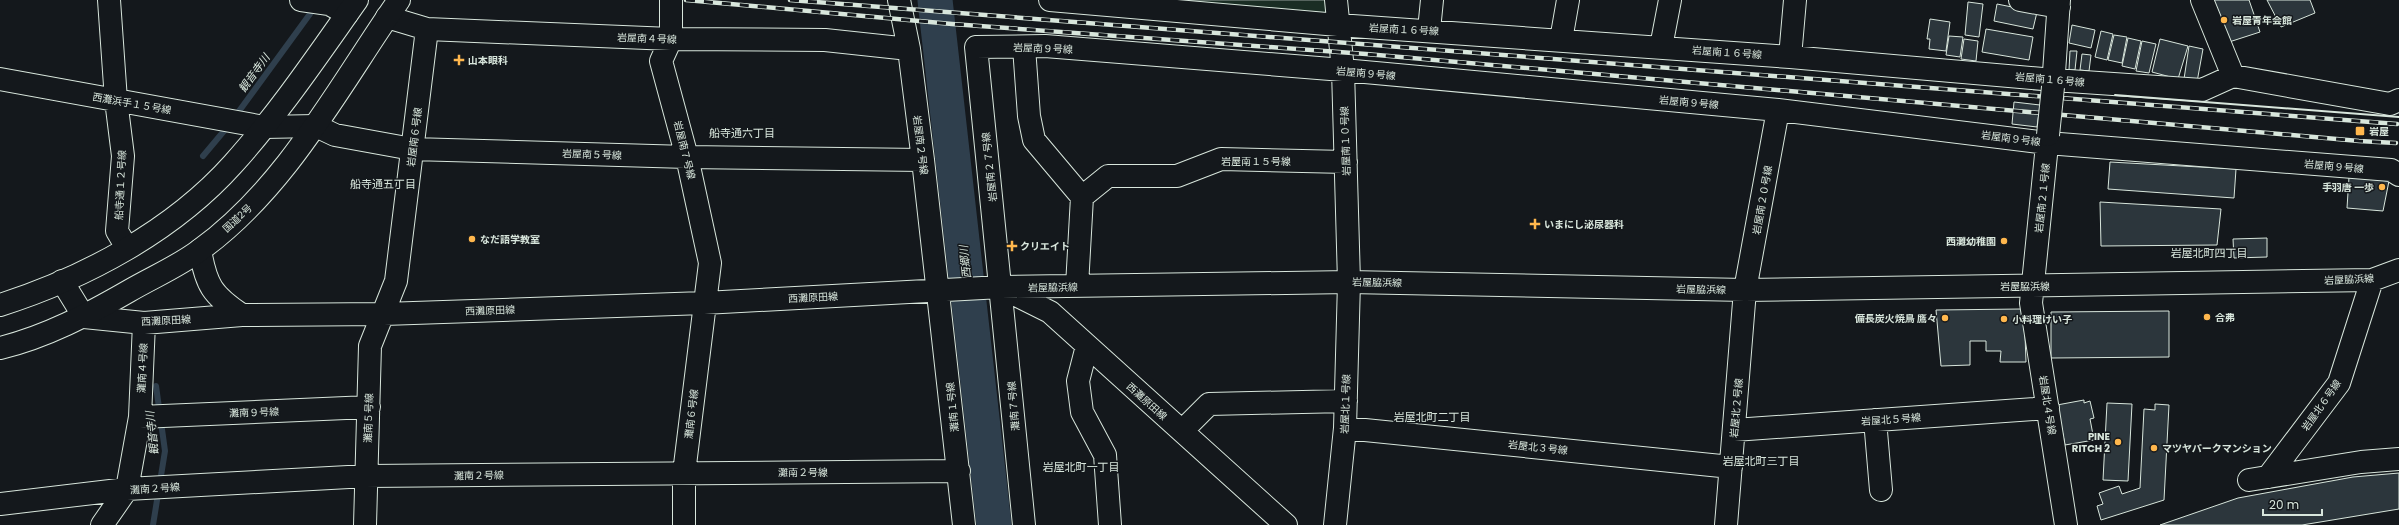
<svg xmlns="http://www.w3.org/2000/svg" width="2399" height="525" viewBox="0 0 2399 525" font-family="Poppins,'Noto Sans JP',sans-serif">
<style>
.green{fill:#1a2d24;stroke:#939e99}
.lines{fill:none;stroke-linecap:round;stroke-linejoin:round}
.stream{stroke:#2f3f4d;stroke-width:6}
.river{stroke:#2f3f4d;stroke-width:35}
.building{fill:#2c363c;stroke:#d8e6dc}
.minor-casing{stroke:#d8e6dc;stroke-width:24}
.highway-casing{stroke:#d8e6dc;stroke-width:24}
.minor{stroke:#14181c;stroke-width:22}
.highway{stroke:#14181c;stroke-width:22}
.rail-casing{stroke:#d8e6dc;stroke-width:4.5}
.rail{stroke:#14181c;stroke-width:3;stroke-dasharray:9;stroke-linecap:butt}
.minor-bridge-casing{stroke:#d8e6dc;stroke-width:24;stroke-linecap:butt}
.minor-bridge{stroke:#14181c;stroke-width:22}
.wall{stroke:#d8e6dc;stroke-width:2}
.poi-dot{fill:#ffb74d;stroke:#14181c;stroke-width:1.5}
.labels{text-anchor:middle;stroke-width:3;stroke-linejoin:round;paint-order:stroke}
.poi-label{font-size:10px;font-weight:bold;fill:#d8e6dc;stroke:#14181c;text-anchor:start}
.street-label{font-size:10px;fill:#d8e6dc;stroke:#14181c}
.water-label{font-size:11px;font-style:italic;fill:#d8e6dc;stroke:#14181c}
.neighbourhood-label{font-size:11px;fill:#d8e6dc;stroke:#14181c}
</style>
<rect width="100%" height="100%" fill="#14181c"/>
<path class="green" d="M1117,0H1328L1330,18Z"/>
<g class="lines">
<path class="stream" d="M234,118L315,7
M203,156L229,125
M153,525L165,451L156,386"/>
<path class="river" d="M935,0L994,525"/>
</g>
<path class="building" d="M2211,0H2249L2260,32L2226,43Z
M2267,0H2310L2315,13L2281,27Z
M1968,2L1983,4L1979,37L1965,35Z
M1997,4L2037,12L2033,29L1994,21Z
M1930,19L1950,22L1946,51L1929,49L1930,39H1927Z
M2072,25L2095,30L2091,48L2069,43Z
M1986,29L2033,37L2029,60L1982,52Z
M2101,31L2113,34L2107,60L2095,57Z
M2114,35L2127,37L2122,63L2108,60Z
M1949,36L1963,37L1960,57L1946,55Z
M2128,38L2141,41L2135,69L2122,66Z
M1964,39L1978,41L1976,61L1961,59Z
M2160,39L2188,46L2178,79L2152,72Z
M2142,41L2156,44L2149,73L2136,71Z
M2189,46L2203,49L2197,82L2184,79Z
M2070,51H2077L2075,70H2069Z
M2082,54L2091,55L2089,71L2080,70Z
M2014,102L2040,105L2037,127L2012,124Z
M2110,162L2236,169L2234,198L2108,189Z
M2349,177L2389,181L2383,211L2347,208Z
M2100,202L2221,209L2217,245L2101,246Z
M2267,238V257L2234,258L2233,239Z
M2021,309L2025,335L2026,362H2000L2001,351H1986V341H1970V365L1941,366L1936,310Z
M2169,311V357L2051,358V312Z
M2084,400V403L2090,401L2094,418L2090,419L2094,440L2065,445L2057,405Z
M2107,403L2132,404L2128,481L2103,480Z
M2155,404L2169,405L2164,500L2101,520L2097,506L2103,504L2099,493L2119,486L2122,494L2140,488L2144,409L2155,410Z
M2399,473V509L2302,525H2160L2238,498L2353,477Z"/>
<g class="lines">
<g class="minor-casing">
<path id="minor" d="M109,0L116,100L123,156L117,231L127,248
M301,0L329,4L347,14
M671,0V39L661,61L687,157L710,263L684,473V525
M899,0L909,49L923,160L964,525
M1050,0L1338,25L1790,57L2054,80L2202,90L2233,76L2390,104L2399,100
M2020,0L2059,7
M2202,0L2233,76
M387,17L427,29L671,39L825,40L909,49
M1429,30L1432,0
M1561,40L1568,0
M1024,47L1029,116L1034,140L1082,197L1077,286
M1661,47L1670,0
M1790,57L1795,0
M0,79L264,127L316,126L335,135L412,149L687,157L923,160
M2053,87L2059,0
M2048,135L2031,303L2066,525
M1082,197L1108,176H1177L1221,159L1346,162
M200,250C206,285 212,295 242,315
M62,281L84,317L144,323L242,315L384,314L704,303L1001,287L1349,282L1745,290L2372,280L2399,270
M1004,289L1050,312L1286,525
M1087,346L1078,381L1082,412L1105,455L1110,525
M140,417L369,407
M1875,420L1881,490
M1345,428L1731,467
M1734,430L2048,408
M1182,431L1209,404L1346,401
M2268,477L2339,383L2372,280
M2249,480L2361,462L2399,459
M0,504L127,489L367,476L959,471
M102,525L127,489L140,417L144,323
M365,525L370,346L396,281L427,29
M1024,525L976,47L1045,46L1343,70L1778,110L2047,143L2391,170L2399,175
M1335,525L1345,428L1349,282L1343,70L1336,0
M1726,525L1745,290L1778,110"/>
</g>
<g class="highway-casing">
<path id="highway" d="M0,305C85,278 173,231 233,164C279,113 318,55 357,0
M0,348C46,337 89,314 129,291C153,277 179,266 200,250C287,187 339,86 399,0"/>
</g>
<use href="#minor" class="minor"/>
<use href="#highway" class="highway"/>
<g class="rail-casing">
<path id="rail" d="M686,0L952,24L1366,54L2359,141L2396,143
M790,0L2397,124"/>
</g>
<use href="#rail" class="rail"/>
<g class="minor-bridge-casing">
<path id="minor-bridge" d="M2048,135L2053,87"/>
</g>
<use href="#minor-bridge" class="minor-bridge"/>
<path class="wall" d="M2115,95L2399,117"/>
</g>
<g class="poi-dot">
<circle cx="2224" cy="20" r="4"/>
<path d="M457 54h4v4h4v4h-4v4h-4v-4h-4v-4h4z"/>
<rect x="2355" y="126" width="10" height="10" rx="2"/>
<circle cx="2382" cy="187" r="4"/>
<path d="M1533 218h4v4h4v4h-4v4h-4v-4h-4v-4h4z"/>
<circle cx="472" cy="239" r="4"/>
<circle cx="2004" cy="241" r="4"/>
<path d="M1010 240h4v4h4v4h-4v4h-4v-4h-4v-4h4z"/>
<circle cx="2207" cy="317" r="4"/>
<circle cx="1945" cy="318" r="4"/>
<circle cx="2004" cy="319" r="4"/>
<circle cx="2118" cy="442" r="4"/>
<circle cx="2154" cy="448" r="4"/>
</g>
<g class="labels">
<g class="poi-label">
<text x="2232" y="24">岩屋青年会館</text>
<text x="468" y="64">山本眼科</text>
<text x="2369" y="135">岩屋</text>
<text x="2374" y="191" text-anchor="end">手羽唐 一歩</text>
<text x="1544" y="228">いまにし泌尿器科</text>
<text x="480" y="243">なだ語学教室</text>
<text x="1996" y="245" text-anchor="end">西灘幼稚園</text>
<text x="1020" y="250">クリエイト</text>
<text x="2215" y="321">合弗</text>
<text x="1937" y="322" text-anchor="end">備長炭火焼鳥 鷹々</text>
<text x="2012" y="323">小料理けい子</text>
<text x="2110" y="440" text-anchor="end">PINE<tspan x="2110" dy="12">RITCH 2</tspan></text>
<text x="2162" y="452">マツヤパークマンション</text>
</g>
<g class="street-label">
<text transform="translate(1404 29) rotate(3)" y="4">岩屋南１６号線</text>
<text transform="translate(647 38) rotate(2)" y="4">岩屋南４号線</text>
<text transform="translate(1043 48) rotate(2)" y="4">岩屋南９号線</text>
<text transform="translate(1727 52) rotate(4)" y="4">岩屋南１６号線</text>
<text transform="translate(1366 73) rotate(5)" y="4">岩屋南９号線</text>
<text transform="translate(2050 79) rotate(5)" y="4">岩屋南１６号線</text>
<text transform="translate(1689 102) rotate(5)" y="4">岩屋南９号線</text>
<text transform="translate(132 103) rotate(10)" y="4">西灘浜手１５号線</text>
<text transform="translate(414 137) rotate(-83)" y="4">岩屋南６号線</text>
<text transform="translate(2011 138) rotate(7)" y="4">岩屋南９号線</text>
<text transform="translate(1345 141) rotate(-92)" y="4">岩屋南１０号線</text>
<text transform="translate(921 145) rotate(83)" y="4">岩屋南２号線</text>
<text transform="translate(685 150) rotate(76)" y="4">岩屋南７号線</text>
<text transform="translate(592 154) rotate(2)" y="4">岩屋南５号線</text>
<text x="1256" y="165">岩屋南１５号線</text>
<text transform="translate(2334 166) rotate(5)" y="4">岩屋南９号線</text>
<text transform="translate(989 167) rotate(-96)" y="4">岩屋南２７号線</text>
<text transform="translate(120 185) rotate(-87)" y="4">船寺通１２号線</text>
<text transform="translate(2042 198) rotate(-84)" y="4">岩屋南２１号線</text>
<text transform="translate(1762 200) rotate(-80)" y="4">岩屋南２０号線</text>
<text transform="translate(237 218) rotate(-43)" y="4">国道2号</text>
<text transform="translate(2349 279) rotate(-3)" y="4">岩屋脇浜線</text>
<text transform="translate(1377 282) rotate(1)" y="4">岩屋脇浜線</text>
<text x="2025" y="290">岩屋脇浜線</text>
<text transform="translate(1053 287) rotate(-1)" y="4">岩屋脇浜線</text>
<text transform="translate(1701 289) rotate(1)" y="4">岩屋脇浜線</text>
<text transform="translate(813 297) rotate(-3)" y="4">西灘原田線</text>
<text transform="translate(490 310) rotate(-2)" y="4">西灘原田線</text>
<text transform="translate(166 320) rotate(-3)" y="4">西灘原田線</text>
<text transform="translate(142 368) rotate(-87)" y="4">灘南４号線</text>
<text transform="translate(1147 401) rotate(42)" y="4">西灘原田線</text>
<text transform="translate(1345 404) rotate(-88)" y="4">岩屋北１号線</text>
<text transform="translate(2048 405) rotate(81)" y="4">岩屋北４号線</text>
<text transform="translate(2321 405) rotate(-55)" y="4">岩屋北６号線</text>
<text transform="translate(1013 406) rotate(-95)" y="4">灘南７号線</text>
<text transform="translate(952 407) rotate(-96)" y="4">灘南１号線</text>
<text transform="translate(1736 408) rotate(-85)" y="4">岩屋北２号線</text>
<text transform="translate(254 412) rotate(-2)" y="4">灘南９号線</text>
<text transform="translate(691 414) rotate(-83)" y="4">灘南６号線</text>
<text transform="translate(368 418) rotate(-88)" y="4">灘南５号線</text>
<text transform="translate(1891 419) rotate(-4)" y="4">岩屋北５号線</text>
<text transform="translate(1538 447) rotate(6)" y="4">岩屋北３号線</text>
<text x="803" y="476">灘南２号線</text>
<text transform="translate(479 475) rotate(-1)" y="4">灘南２号線</text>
<text transform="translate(155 488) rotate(-4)" y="4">灘南２号線</text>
</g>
<g class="water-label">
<text transform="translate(254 73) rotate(-54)" y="4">観音寺川</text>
<text transform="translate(965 262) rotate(-96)" y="4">西郷川</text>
<text transform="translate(152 433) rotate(-96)" y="4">観音寺川</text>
</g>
<g class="neighbourhood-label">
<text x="742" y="137">船寺通六丁目</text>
<text x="383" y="188">船寺通五丁目</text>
<text x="2209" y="257">岩屋北町四丁目</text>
<text x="1432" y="421">岩屋北町二丁目</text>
<text x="1761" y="465">岩屋北町三丁目</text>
<text x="1081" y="471">岩屋北町一丁目</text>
</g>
</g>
<path d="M2263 509v6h59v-6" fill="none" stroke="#d8e6dc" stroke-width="2"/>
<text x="2269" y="509" font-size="12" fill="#d8e6dc" stroke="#14181c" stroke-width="3" paint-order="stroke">20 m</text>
</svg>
